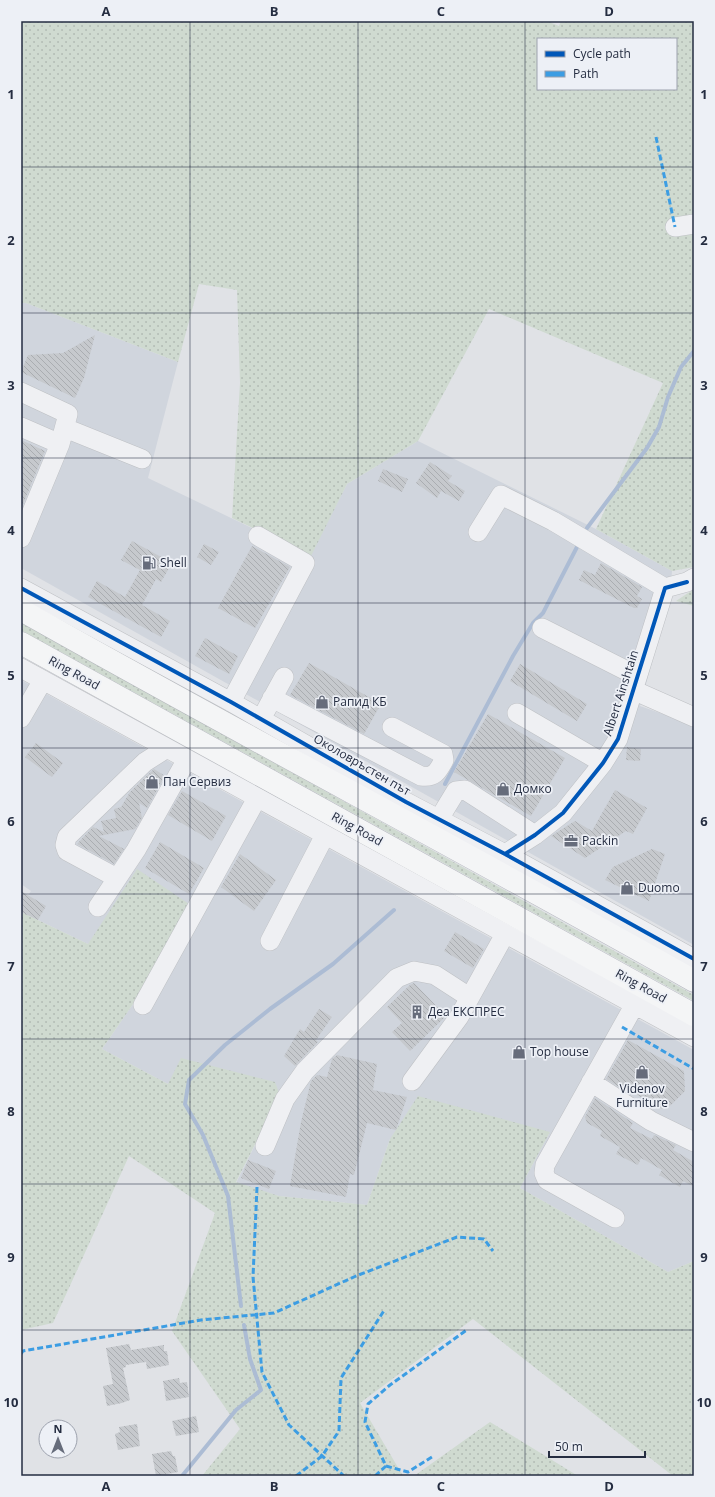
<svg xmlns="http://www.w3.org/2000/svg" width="715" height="1497" viewBox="0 0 715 1497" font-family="'Open Sans',sans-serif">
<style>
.built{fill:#d0d5dd}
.grass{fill:url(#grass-dots);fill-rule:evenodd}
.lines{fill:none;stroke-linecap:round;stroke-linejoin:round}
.stream{stroke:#acbcd4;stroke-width:4}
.building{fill:url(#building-back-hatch)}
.minor-casing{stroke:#bec0c4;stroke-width:20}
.highway-casing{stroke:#b2b5bb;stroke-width:23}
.minor{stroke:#eff0f3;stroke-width:19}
.highway{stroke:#f4f5f6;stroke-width:22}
.quiet{stroke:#3c9de3;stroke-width:3;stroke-dasharray:6 3;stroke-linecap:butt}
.cycleway-casing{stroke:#edf0f6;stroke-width:6}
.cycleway{stroke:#0057b8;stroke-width:4}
.grid{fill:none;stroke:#252d41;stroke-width:1;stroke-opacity:0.55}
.labels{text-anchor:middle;stroke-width:3.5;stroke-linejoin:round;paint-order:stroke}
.poi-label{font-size:12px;fill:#252d41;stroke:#edf0f6;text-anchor:start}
.street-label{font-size:12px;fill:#252d41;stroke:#edf0f6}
.neatline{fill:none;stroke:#252d41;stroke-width:1.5}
.grid-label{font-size:13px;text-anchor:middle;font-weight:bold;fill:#252d41}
</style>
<defs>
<pattern id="grass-dots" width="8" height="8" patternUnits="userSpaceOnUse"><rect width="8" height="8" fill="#cfdad0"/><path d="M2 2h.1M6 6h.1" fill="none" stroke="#b2bbb4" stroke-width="1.8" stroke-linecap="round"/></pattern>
<pattern id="building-back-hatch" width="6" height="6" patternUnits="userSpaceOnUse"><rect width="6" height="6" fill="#c6c9cd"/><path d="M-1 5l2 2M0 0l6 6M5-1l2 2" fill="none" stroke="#aaadb1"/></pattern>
</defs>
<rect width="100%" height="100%" fill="#e0e2e6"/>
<path class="built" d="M21,303H26L178,362L148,478L310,556L347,484L418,441L596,529L672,571L670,596L640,706L694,725V945L21,568Z
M21,680L694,1050V1261L668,1272L520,1188L550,1132L390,1139L367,1205L279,1196L236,1183L280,1095L168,1084L102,1049L198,910L88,944L21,912V906L31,891L21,884Z"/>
<path class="grass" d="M21,21H547L559,26L561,21H694V567L672,571L596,529L663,383L489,309L418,441L347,484L311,556L232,518L240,383L237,290L199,284L178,362L26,303H21ZM538,39H676V89H538Z
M694,589V606L676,601Z
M21,623L694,995V1001L21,630Z
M137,869L198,910L102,1049L168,1084L181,1058L275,1082L280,1095L236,1182L279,1196L367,1205L390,1139L418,1096L550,1132L520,1188L668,1272L694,1261V1476H673L473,1319L360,1403L403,1476H202L240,1429L172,1331L215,1213L129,1156L53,1323L21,1330V912L88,944Z
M490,1422L578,1476H414Z"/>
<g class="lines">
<path class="stream" d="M587,528L647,448L659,427L668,397L681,367L694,351
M445,784L513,656L533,623L543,613L577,547
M241,1306L228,1196L203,1135L185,1104L189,1080L225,1045L270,1009L333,964L394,910
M182,1476L236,1410L261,1390L250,1359L244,1325"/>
</g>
<path class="building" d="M95,335L84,378L75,398L21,372L28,355L63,353Z
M21,440L45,451L21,509Z
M430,462L452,476L448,481L465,491L459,501L441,491L437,498L416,483Z
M383,469L408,479L402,492L378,481Z
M132,541L172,563L161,582L156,579L142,605L170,621L161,637L88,597L97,581L125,597L140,570L121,560Z
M204,544L219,552L211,565L197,557Z
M252,546L290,567L255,628L218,608Z
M601,563L642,587L637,596L642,599L637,608H634L579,580L584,570L595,575Z
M205,638L238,656L229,674L195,656Z
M309,663L381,704L364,734L290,695Z
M520,664L587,704L577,721L510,681Z
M488,714L565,758L531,816L454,772Z
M36,743L63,763L52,777L25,757Z
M627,747L641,749L640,761L626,760Z
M154,769L165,776L147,808L139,803L142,818L135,829L99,836L124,849L114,864L77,844L93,827L104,832L101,821L116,818L114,809L121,807L130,792Z
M615,790L647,808L633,834L626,831L585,858L551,836L575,821L592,831Z
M182,791L226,816L212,841L168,815Z
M160,842L204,868L189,894L145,868Z
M652,849L665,854L649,901L605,880L613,867Z
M240,854L276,880L254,911L221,887Z
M21,891L46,906L38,920L21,912Z
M455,932L484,949L473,968L444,951Z
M414,983L446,1016L410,1051L392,1032L402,1023L387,1007L410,985Z
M319,1009L332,1017L316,1040L318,1042L295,1066L284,1056L300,1029L304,1032Z
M628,1040L684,1071L685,1091L671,1105L662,1109L625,1088L624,1090L606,1079Z
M337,1055L377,1064L373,1090L407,1097L396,1130L367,1123L354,1175L350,1174L346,1197L290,1186L301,1122L311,1081L317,1075L327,1077L332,1059Z
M595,1098L633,1123L630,1128L652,1139L654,1135L676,1145L673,1150L694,1162V1187L683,1181L680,1187L659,1175L662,1170L641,1158L638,1165L616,1154L620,1147L600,1136L602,1131L587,1123L585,1117Z
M248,1160L276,1171L269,1189L241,1178Z
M129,1344L131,1350L164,1345V1351H167L169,1365L147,1369L146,1362L126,1365V1367L123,1368L130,1400L122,1403L107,1406L103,1386L113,1384L106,1348Z
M179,1378L180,1383L187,1382L189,1397L166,1401L163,1381Z
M196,1416L199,1432L176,1436L172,1421Z
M137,1424L140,1446L118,1450L115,1434L120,1432L119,1427Z
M171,1451L173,1456H175L178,1472L156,1476L152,1454Z"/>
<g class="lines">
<g class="minor-casing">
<path id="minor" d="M675,227L694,224
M21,392L68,414L60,444L21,427
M65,428L142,459
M478,532L501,495L553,521L665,588
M21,538L60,444
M21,588L231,702L406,802L505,854L694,959
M665,588L687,582L694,578
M542,628L637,676
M21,668L694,1037
M633,690L694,717
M272,698L421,776C435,778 438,771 444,760L443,754L392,727
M231,702L305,563L258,536
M266,710L284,677
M517,713L603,763
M21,718L43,680
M439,819L456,791L465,790L535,835
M505,854L535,835L563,813L603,763L618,739L665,588
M117,878L67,851L65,845L67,837L145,762L167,748
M98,907L136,850L187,759
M270,941L325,835
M143,1005L257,798
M412,1081L459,1017L505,934
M591,1082L651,1121L694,1142
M265,1146L285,1099L305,1071L397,978L414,971L435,975L469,997
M615,1218L547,1180L544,1173L545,1165L635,1004"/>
</g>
<g class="highway-casing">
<path id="highway" d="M21,610C244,736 471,855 694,981
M21,643L694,1015"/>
</g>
<use href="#minor" class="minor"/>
<use href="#highway" class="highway"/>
<path class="quiet" d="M656,137L675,227
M622,1027L694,1069
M257,1187L253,1277L262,1372L289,1425L344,1476
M21,1354L23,1351L201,1320L274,1313L356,1276L457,1237L484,1239L493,1251
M386,1466L408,1472L432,1457
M296,1476L322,1456L339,1431L341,1378L385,1309
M375,1476L386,1466L365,1422L368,1404L390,1385L468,1329"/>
<g class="cycleway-casing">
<path id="cycleway" d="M21,588L231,702L406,802L505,854L694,959
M505,854L535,835L563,813L603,763L618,739L665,588L687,582"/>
</g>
<use href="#cycleway" class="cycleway"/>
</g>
<path class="grid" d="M190,21V1476M358,21V1476M525,21V1476M21,167H694M21,313H694M21,458H694M21,603H694M21,748H694M21,894H694M21,1039H694M21,1184H694M21,1330H694"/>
<defs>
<g id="fuel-bare" transform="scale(1.08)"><path d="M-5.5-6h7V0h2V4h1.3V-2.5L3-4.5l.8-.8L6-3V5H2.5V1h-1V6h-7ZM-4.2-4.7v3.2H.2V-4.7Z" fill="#666c7b" stroke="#edf0f6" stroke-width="2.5" paint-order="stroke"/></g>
<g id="shop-bare" transform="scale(1.08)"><path d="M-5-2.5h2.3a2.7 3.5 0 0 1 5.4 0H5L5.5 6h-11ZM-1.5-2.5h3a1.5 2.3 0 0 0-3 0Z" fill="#666c7b" stroke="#edf0f6" stroke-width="2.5" paint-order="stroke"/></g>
<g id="office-bare" transform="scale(1.08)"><path d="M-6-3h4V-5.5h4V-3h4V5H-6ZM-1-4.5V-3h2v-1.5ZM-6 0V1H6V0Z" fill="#666c7b" stroke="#edf0f6" stroke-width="2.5" paint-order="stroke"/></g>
<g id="building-bare" transform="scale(1.08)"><path d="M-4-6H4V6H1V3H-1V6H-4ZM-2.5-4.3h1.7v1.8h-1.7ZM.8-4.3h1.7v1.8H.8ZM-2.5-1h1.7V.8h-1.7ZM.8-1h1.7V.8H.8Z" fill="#666c7b" stroke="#edf0f6" stroke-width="2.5" paint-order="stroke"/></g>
</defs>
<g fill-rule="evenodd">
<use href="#fuel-bare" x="149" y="563"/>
<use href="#shop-bare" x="322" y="702"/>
<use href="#shop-bare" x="152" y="782"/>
<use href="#shop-bare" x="503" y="789"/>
<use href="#office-bare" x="571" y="841"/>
<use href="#shop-bare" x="627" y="888"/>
<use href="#building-bare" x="417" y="1012"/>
<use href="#shop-bare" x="519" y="1052"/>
<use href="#shop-bare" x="642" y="1072"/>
</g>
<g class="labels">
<g class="poi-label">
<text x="160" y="567">Shell</text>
<text x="333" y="706">Рапид КБ</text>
<text x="163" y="786">Пан Сервиз</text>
<text x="514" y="793">Домко</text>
<text x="582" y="845">Packin</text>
<text x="638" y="892">Duomo</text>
<text x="428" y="1016">Деа ЕКСПРЕС</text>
<text x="530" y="1056">Top house</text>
<text x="642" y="1093" text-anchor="middle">Videnov<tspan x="642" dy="14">Furniture</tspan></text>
</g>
<g class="street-label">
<text transform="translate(74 673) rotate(29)" y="4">Ring Road</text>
<text transform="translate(621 693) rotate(-72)" y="4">Albert Ainshtain</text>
<text transform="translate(362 765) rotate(30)" y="4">Околовръстен път</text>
<text transform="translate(357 829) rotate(29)" y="4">Ring Road</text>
<text transform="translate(641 986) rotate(29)" y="4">Ring Road</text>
</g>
</g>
<rect width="715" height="1497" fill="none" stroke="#edf0f6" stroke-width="44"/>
<rect x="537" y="38" width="140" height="52" fill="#edf0f6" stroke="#9da2ae"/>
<rect x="545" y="51" width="20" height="6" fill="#0057b8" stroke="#9da2ae"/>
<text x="573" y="58" font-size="12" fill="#252d41">Cycle path</text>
<rect x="545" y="71" width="20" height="6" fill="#3c9de3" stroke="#9da2ae"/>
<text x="573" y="78" font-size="12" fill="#252d41">Path</text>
<g transform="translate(58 1439)"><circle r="19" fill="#edf0f6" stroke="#9da2ae"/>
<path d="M0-3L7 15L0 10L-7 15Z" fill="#666c7b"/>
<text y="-6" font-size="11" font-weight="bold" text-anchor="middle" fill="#252d41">N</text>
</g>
<path d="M549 1451v6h96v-6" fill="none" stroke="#252d41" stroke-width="2"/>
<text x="555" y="1451" font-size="12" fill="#252d41" stroke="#edf0f6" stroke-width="3" paint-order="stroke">50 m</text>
<rect x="22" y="22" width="671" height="1453" class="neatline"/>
<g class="grid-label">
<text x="106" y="16">A</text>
<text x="274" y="16">B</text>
<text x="441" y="16">C</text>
<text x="609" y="16">D</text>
<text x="11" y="99">1</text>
<text x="704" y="99">1</text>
<text x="11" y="245">2</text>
<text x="704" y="245">2</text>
<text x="11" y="390">3</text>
<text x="704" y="390">3</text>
<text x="11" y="535">4</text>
<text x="704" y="535">4</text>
<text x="11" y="680">5</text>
<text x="704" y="680">5</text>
<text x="11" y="826">6</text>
<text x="704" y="826">6</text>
<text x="11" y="971">7</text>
<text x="704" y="971">7</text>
<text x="11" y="1116">8</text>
<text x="704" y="1116">8</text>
<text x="11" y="1262">9</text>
<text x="704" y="1262">9</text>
<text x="11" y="1407">10</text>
<text x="704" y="1407">10</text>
<text x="106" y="1491">A</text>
<text x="274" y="1491">B</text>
<text x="441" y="1491">C</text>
<text x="609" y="1491">D</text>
</g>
</svg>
